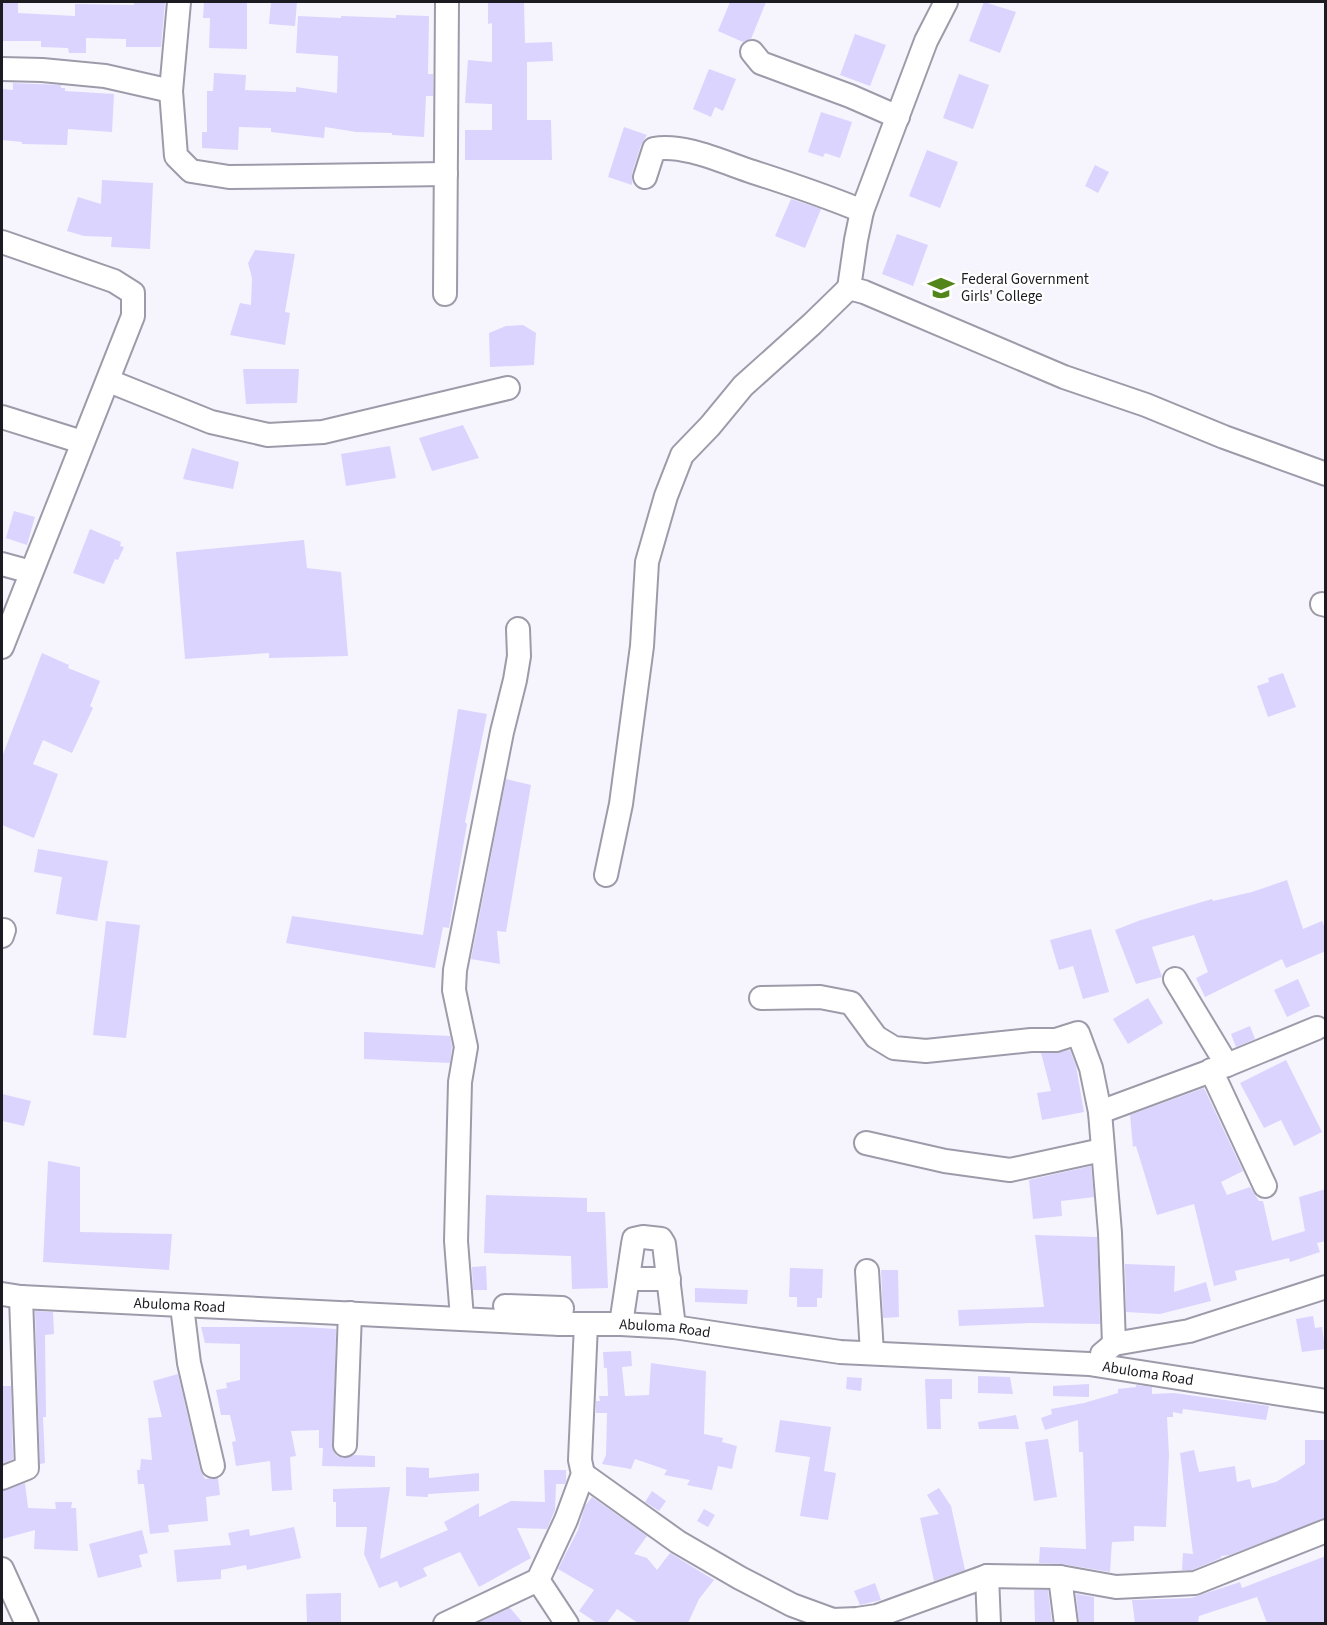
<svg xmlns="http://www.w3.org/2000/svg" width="1327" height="1625" viewBox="0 0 1327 1625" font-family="'Source Sans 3',sans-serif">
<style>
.building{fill:#dad4fe}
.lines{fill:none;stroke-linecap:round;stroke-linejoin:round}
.minor-casing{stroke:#9d9ba9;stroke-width:26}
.minor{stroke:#fff;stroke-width:22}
.labels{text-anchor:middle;stroke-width:4.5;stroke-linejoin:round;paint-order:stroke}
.poi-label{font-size:15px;fill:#1c1b21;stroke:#fff;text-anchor:start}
.street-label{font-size:15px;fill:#1c1b21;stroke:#fff}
</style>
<rect width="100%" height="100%" fill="#f6f5fe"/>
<path class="building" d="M18,2V13L75,16V4L134,5V2H165L161,47H126V39L86,38V53H69L68,48L41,47V41H2V3Z
M204,2L247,3V49L209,48L210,18H203Z
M271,2H297L295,26L269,24Z
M488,2H524L525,43L552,42L553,61L527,62V120H551L552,160H465V130H492V104L465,103L468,60L492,62V23L488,24Z
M730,2H766L751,39L743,42L718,31Z
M984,2L1016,12L1000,53L969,41Z
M396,15L429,16L428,74H433V96H426L424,137L392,135V133L356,132L325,127L324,138L271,132V128L239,127L238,150L202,148V132H207V91H213L214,73L246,75L245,90L296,92V87L337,93L338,56L296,53L298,16L341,18V16L396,18Z
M855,34L886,45L870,86L840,75Z
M709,69L736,79L723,111L715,107L711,117L693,109Z
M959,74L989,85L973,129L943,118Z
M13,83L61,85V88H65V91L114,94L112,132L68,129L67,145L22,144V142L2,140V89L13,90Z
M821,112L852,122L840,158L825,153L823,157L808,152Z
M624,127L647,135L641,145L632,173V185L608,177Z
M927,150L958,162L940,208L909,196Z
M1095,165L1109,172L1098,193L1085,186Z
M102,180L153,183L150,249L111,247L112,237L84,236L67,231L78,197L101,204Z
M791,199L821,209L805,248L775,236Z
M897,234L928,245L913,286L882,274Z
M255,250L295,254L285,312L290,313L285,345L230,335L240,303L251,305L252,278L248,263Z
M523,325L536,333L534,365L490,367L489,333L506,326Z
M243,369H299L297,403L246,404Z
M463,425L479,458L432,471L419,438Z
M390,446L396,478L346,486L341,454Z
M192,448L239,462L233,489L183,479Z
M14,511L35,517L27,545L6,538Z
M90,529L121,542L120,546L124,547L118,560L115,559L104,584L73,573Z
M304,540L307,568L341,572L348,656L269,658V653L185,659L176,552Z
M42,653L69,665L68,668L100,681L90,706L93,708L72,753L43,740L33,764L58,774L34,838L2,825V757Z
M1283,673L1296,707L1268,717L1257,686L1269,682L1268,678Z
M458,709L487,714L465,822L467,824L449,928L443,927L435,968L286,943L292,916L423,935Z
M506,779L531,785L506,932L497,931L500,964L471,959Z
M38,849L108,861L97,921L56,914L62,877L34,872Z
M1287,880L1303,929L1322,921L1326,930V951L1286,968L1282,959L1205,997L1196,978L1208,972L1194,935L1152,947L1162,977L1136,984L1115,930L1141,920L1212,899L1213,901L1252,892Z
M106,921L140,925L126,1038L93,1035Z
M1091,929L1109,992L1083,999L1073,966L1059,970L1050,940Z
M1298,979L1310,1006L1287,1017L1274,990Z
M1148,998L1163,1023L1128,1044L1113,1019Z
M1250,1026L1255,1039L1236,1047L1231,1034Z
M364,1032L450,1036L452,1047L450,1063L364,1059Z
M1070,1050L1076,1066L1084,1112L1042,1120L1037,1093L1051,1091L1041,1053H1056Z
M1286,1060L1322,1132L1294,1146L1281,1120L1264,1128L1240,1083Z
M1204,1088L1243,1171L1221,1182L1227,1195L1250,1187L1259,1201H1263L1272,1241L1305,1231L1299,1197L1326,1189V1241L1317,1243L1320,1252L1290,1262L1289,1258L1235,1271L1237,1280L1214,1286L1194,1204L1157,1215L1136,1146L1133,1147L1130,1115Z
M2,1094L31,1101L24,1126L2,1121Z
M48,1161L80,1167V1232L172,1234L169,1270L43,1262Z
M1091,1166L1094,1197L1061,1201L1062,1216L1033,1219L1029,1180Z
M486,1195L587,1198V1212H605L608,1288L572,1289L571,1256L484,1253Z
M1035,1235L1097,1237L1100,1324L1031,1323L959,1326L958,1310L1044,1307Z
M1125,1264L1175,1266L1174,1292L1206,1282L1211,1301L1160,1314L1126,1312Z
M486,1266L487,1290H473L472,1267Z
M790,1268L823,1269L822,1298H817V1307H797V1297H789Z
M881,1270H898L899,1317L883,1318Z
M695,1288L748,1290L747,1304L695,1302Z
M35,1311L53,1312L54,1334L45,1335L46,1417H43L45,1463L40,1464Z
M1313,1316L1315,1328L1322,1327L1325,1349L1302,1352L1296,1319Z
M201,1327H304L336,1329L333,1451L337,1456L344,1458L354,1455L375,1456V1467L322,1466L323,1448H319V1430L291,1431L296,1456L290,1457L292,1490L272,1491L270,1461L236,1466L232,1442L236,1441L230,1415H221L216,1390L227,1388L226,1383L240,1380V1344L205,1343Z
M631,1351L632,1366L622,1367L625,1396L649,1395L651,1363L706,1371L704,1434L723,1438L722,1442L737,1446L732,1469L718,1466L712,1490L687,1485L690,1480L664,1475L667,1470L635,1459L631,1469L602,1464L606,1455L607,1413H596V1401H600L599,1396H608L607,1368H604L603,1352Z
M178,1374L200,1469L205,1479L218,1478L220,1495L206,1497L208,1521L168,1525L169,1532L150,1534L144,1484H138L137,1470H140L141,1459L152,1460L148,1418L162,1417L153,1381Z
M978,1376L1010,1377L1013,1394L978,1393Z
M847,1377L862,1378L861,1391L846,1389Z
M925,1379H952V1399H940L941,1429H927Z
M1089,1384V1397L1053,1396V1386Z
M1136,1385L1152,1387V1394L1174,1393L1269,1406L1266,1420L1183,1409L1182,1414L1173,1412V1417H1167L1169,1455L1166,1527L1134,1526V1541L1112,1542L1110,1572L1062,1564L1039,1563L1040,1547L1086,1549L1083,1452H1079L1078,1420L1045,1430L1041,1418L1052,1414L1051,1409L1084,1403L1118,1393V1389L1136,1387Z
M2,1386H11L13,1459L2,1464Z
M1016,1415L1019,1429H979L978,1422Z
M780,1420L831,1427L824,1471L836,1473L828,1520L800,1516L810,1457L775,1452Z
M1048,1439L1057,1497L1034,1501L1025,1442Z
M1305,1440H1326V1518L1230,1555L1221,1556V1558L1192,1570H1182L1183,1553L1193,1554L1180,1453L1194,1450L1199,1472L1235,1466L1237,1482L1250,1479L1252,1488L1276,1482L1305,1464Z
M406,1467L429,1468V1478L479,1473V1491L428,1494V1497L406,1496Z
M544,1470H566V1481L565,1484H556L555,1510L547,1529L517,1528L531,1558L479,1587L460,1552L423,1568L427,1576L400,1588L397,1581L379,1588L364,1554L367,1527H336V1502H333V1489L390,1487L380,1559L448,1530L444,1522L479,1503V1517L511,1501L545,1502Z
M25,1483L28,1508L56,1509L55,1502H72L71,1508H76L78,1551L34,1549L35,1530L2,1539V1491Z
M939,1488L951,1506L965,1570L934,1581L920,1518L939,1514L927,1495Z
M652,1491L666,1501L659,1511L645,1502Z
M592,1497L647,1536L634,1554L647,1558L657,1570L670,1553L714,1580L699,1599L688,1623H638L617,1609L607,1623H597L579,1611L594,1590L558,1569L578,1530L585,1506Z
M704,1509L715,1515L708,1527L697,1521Z
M294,1527L301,1558L247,1570L246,1565L221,1570V1579L177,1582L174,1550L231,1545L228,1533L249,1529L250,1536Z
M142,1530L148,1553L139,1555L142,1567L98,1578L89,1544Z
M1326,1556V1623H1267L1257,1597L1199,1616L1198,1623H1135L1132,1600L1191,1598L1240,1582L1242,1588Z
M875,1583L881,1600L860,1605L854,1591Z
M1034,1590H1048L1052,1623H1035Z
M341,1593V1623H307L306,1594Z
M1076,1594L1094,1597V1623H1079Z
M510,1608L523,1623H478Z"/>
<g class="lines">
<g class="minor-casing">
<g id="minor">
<path d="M179,2L171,91L176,156L191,171L229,177L446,174"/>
<path d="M946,2L926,41L862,211L856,240L849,288L864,292L1064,377L1146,405L1224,437L1326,474"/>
<path d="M752,52L761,63L850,96L898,117"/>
<path d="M2,69L42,70L105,76L171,91"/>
<path d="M645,177L654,149C683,143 725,163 753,172C790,184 826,196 862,211"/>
<path d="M2,242L114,281L133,293V316L2,647"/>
<path d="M445,294L447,2"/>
<path d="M109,381L211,422L268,435L323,432L508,388"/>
<path d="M2,417L82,442"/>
<path d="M2,564L31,572"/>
<path d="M1322,604L1326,605"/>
<path d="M606,875L621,804L642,646L647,562L666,496L682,455L710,426L743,386L812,324L849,288"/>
<path d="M2,936L4,930"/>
<path d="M1175,979L1227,1065"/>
<path d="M761,998L820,997L851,1003L876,1037L894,1048L926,1051L1031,1040H1056L1078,1033L1091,1068L1100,1112L1110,1233L1114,1344"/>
<path d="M1211,1070L1265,1186"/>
<path d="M1100,1112L1227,1065L1317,1028"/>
<path d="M866,1143L945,1161L1010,1170L1102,1150"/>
<path d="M867,1271L872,1353"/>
<path d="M628,1279H669"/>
<path id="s1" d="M2,1294L21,1297L560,1324H621L674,1327L840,1352L1089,1364L1326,1401"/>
<path d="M182,1306L189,1363L213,1466"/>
<path d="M505,1306L562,1308L560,1324"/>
<path d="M462,1318L456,1241L460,1082L466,1047L454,990L455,970L502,732L515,680L519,656L518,629"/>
<path d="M621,1324L633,1244L634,1239L643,1237L661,1239L664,1244L674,1327"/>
<path d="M1102,1354L1114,1344L1189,1331L1326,1287"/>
<path d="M345,1445L350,1313"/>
<path d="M583,1474L678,1542L740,1578L792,1605L833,1620L857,1619L877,1616L987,1576L1060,1577L1116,1587L1195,1583L1326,1531"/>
<path d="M2,1478L27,1468L21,1297"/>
<path d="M2,1569L27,1624"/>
<path d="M987,1576L989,1624"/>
<path d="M1060,1577L1066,1624"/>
<path d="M538,1580L567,1624"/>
<path d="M445,1624L538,1580L566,1520L583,1474L580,1460L586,1324"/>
</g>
</g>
<use href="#minor" class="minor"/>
</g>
<defs>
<g id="university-bare" transform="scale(2.07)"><path d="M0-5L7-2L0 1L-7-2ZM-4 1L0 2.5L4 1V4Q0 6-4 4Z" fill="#53861a" stroke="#fff" stroke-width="2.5" paint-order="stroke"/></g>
</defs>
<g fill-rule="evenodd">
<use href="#university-bare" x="941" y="288"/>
</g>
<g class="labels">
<g class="poi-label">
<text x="961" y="284">Federal Government<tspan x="961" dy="17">Girls' College</tspan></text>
</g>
<g class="street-label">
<text dy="5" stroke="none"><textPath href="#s1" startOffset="178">Abuloma Road</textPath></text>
<text dy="5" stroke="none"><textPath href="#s1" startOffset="664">Abuloma Road</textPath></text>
<text dy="5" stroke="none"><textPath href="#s1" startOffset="1150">Abuloma Road</textPath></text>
</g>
</g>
<rect width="1327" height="1625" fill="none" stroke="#1c1b21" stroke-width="6"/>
</svg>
